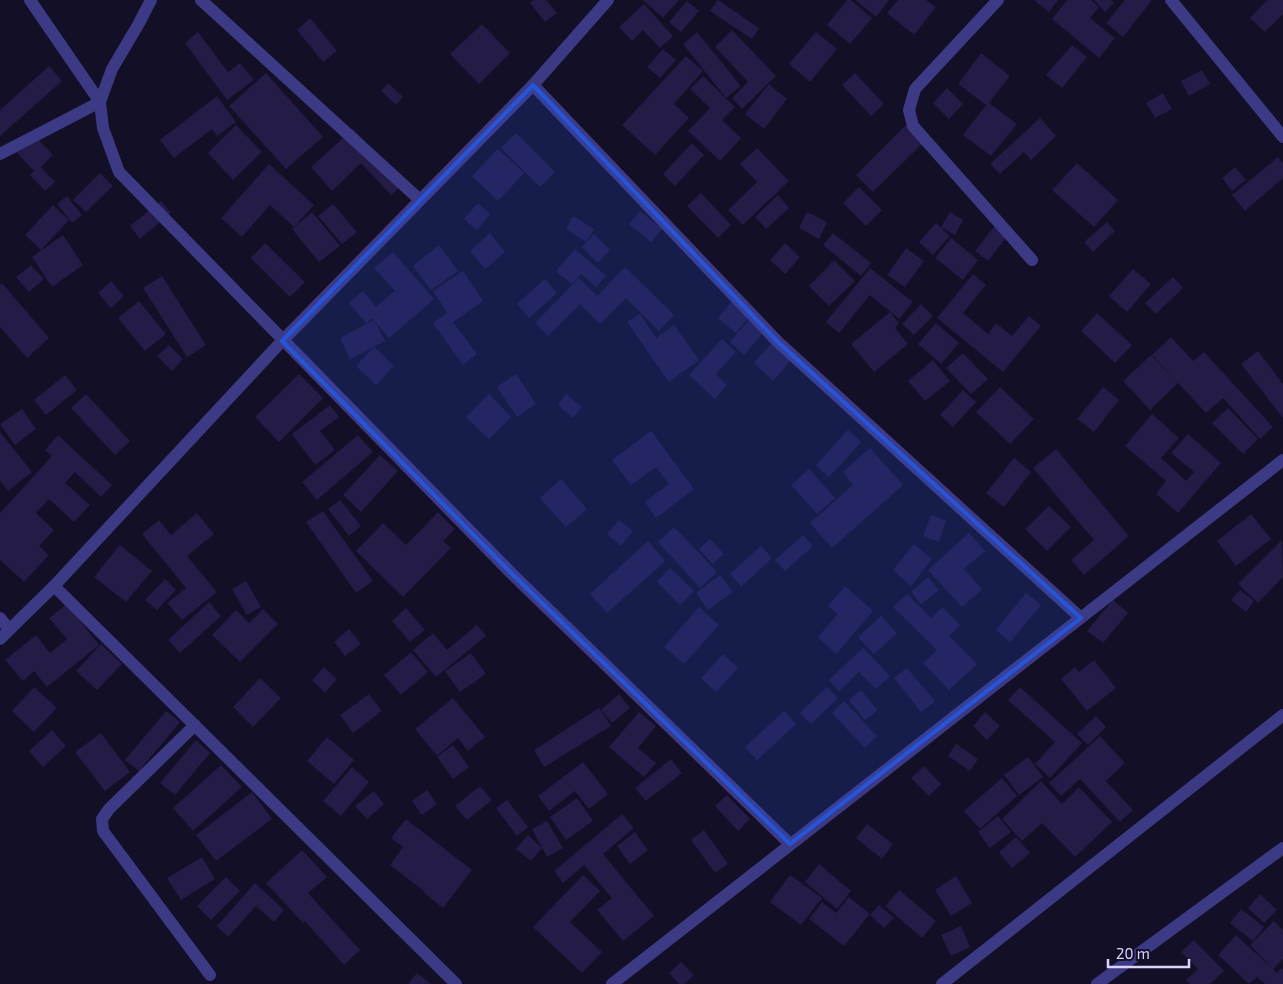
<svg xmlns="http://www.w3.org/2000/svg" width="1283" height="984" viewBox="0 0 1283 984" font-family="'Exo 2',sans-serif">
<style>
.building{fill:#241b47}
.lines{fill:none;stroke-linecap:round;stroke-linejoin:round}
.minor{stroke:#3d3a85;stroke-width:12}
.tertiary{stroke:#3d3a85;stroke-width:12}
.marked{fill:#2655da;fill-opacity:0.2;stroke:#2655da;stroke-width:4;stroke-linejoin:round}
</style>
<rect width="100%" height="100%" fill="#130f26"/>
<path class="building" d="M534,0H546L557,13L545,22L530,3Z
M643,0H679L663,18Z
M718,0L759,28L752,39L710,11Z
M847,0H851L872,18L850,44L827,25Z
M855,0H889L876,17Z
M898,0H926L936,7L914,35L887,13Z
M1034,0H1058L1049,12Z
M1067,0H1091L1099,7L1090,18L1115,38L1099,58L1052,19Z
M1094,0H1111L1114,3L1105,12Z
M1125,0H1152L1123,37L1106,23Z
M1267,0H1283V14L1265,32L1250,18Z
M687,1L699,11L681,32L669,22Z
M644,4L673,36L660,48L643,30L632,41L619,27Z
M310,18L337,51L323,62L297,30Z
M482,24L510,53L479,84L450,54Z
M732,30L776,76L742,109L732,98L748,82L715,47Z
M198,32L228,72L240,63L254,80L227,100L185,43Z
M697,32L741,86L726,98L683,44Z
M816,32L837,49L810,82L789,64Z
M1072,45L1087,57L1062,88L1046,75Z
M663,49L676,60L660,78L647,67Z
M981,53L1010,76L989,103L1017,124L991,156L963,135L986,105L958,84Z
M686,56L703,71L674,104L689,118L655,155L622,125Z
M49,66L62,81L0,136V110Z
M1202,70L1210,84L1189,96L1181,81Z
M266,73L323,137L286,169L229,106Z
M855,73L884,104L871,116L842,85Z
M703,76L735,107L722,120L741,138L720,161L688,131L710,108L690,89Z
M388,83L403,97L396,105L381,91Z
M769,84L787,99L764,129L745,114Z
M947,88L963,104L949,119L933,103Z
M1163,93L1172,109L1155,118L1146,103Z
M217,96L236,122L217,136L212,129L174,158L160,140Z
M1040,118L1056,136L1031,160L1024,152L1000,174L990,164Z
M236,125L262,152L233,180L208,153Z
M906,125L923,143L873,192L856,175Z
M353,129L404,183L391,195L361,163L332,191L311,167Z
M516,133L555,172L540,187L501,148Z
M34,135L53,155L41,167L55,182L45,191L30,175L34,171L16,152Z
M692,143L704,155L675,186L663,174Z
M757,148L789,181L743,225L728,210L757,182L740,164Z
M498,149L524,173L498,201L472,176Z
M1278,157L1283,163V178L1245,211L1232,195Z
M1077,163L1118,200L1094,227L1052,190Z
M269,164L314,205L294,227L270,205L242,237L221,218Z
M1235,167L1246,180L1232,191L1222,178Z
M100,173L113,186L86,212L73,200Z
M859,187L882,210L866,226L843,203Z
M701,193L731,225L718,238L687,206Z
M778,195L789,208L766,229L755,217Z
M67,196L82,215L72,223L57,204Z
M161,201L171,213L140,239L130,226Z
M478,203L490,214L477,230L464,219Z
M333,204L357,232L342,244L318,216Z
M53,205L69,220L41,250L25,235Z
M640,211L662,229L651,242L629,224Z
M312,212L340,246L319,262L292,229Z
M807,212L827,222L819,239L799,228Z
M950,212L963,220L955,235L941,227Z
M573,216L594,229L586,242L566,229Z
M1000,219L1013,229L988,261L975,251Z
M1107,222L1115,231L1093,252L1084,242Z
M936,223L950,236L933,255L919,242Z
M490,233L505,252L485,269L470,251Z
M833,233L871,263L861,276L823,245Z
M594,234L610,250L598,263L582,247Z
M63,235L83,265L52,287L32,257Z
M951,238L978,260L963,280L935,258Z
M265,243L305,282L290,297L251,258Z
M785,243L800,257L785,274L770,260Z
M439,245L458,271L431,290L413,266Z
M906,248L924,261L905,287L887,275Z
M575,249L606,276L596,287L581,274L572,284L556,271Z
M393,252L434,299L389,338L372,318L366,323L349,303L363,291L376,307L395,291L374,268Z
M834,260L855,281L829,306L809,286Z
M31,265L44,279L29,292L16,277Z
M625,267L674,315L659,331L626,298L600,324L580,304L548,336L535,323L579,278L597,296Z
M870,268L913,302L899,319L870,295L839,333L826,322Z
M1133,269L1151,284L1127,312L1109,296Z
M463,271L483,301L453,322L477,354L463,365L433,323L447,313L452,320L433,291Z
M973,274L986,285L963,313L988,334L996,323L1012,336L1029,316L1041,326L1003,372L937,318Z
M162,276L206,345L187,357L143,288Z
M1173,277L1183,288L1156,314L1145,303Z
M545,279L557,293L529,318L517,304Z
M111,281L124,296L111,308L98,293Z
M2,283L49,338L27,358L0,327V285Z
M139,301L166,334L145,351L118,318Z
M732,301L750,316L736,333L718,318Z
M921,304L933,316L914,335L902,324Z
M890,312L899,323L895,328L908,344L874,372L851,344Z
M1097,313L1132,345L1115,363L1081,331Z
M640,314L656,338L674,325L699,360L669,382L627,322Z
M753,315L768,327L744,355L730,342Z
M374,320L385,341L350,359L340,338Z
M936,323L959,343L941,364L918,344Z
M1171,337L1193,361L1204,352L1273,427L1260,439L1223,398L1206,413L1152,355Z
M776,338L795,355L773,381L754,363Z
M722,339L736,352L716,374L727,385L715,399L689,375Z
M169,345L183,359L172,371L157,356Z
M374,347L394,366L376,385L356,366Z
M1258,351L1283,384V418L1241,364Z
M963,353L988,379L971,394L946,368Z
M1151,355L1178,383L1150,410L1123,381Z
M933,360L950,381L925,401L908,381Z
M299,374L323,398L279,442L255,417Z
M516,374L536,404L517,417L497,387Z
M65,375L77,390L46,415L34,400Z
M1000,387L1034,419L1010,444L976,412Z
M1103,387L1119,400L1094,432L1077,419Z
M963,390L976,402L953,427L940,415Z
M86,394L130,441L115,455L71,408Z
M489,394L511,417L489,439L466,417Z
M566,394L582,407L573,418L558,405Z
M330,405L339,417L320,431L335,450L315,465L292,434Z
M1228,408L1258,439L1243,454L1212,423Z
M22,409L36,429L15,445L0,424Z
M1152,414L1179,438L1161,458L1186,481L1194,472L1171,453L1188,434L1221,463L1178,513L1156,494L1166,481L1125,446Z
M848,430L861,442L829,477L816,465Z
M651,431L694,489L656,518L645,502L669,484L656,467L631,485L612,460Z
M0,432L32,472L8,491L0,481Z
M58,435L112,485L101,497L75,472L65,483L90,505L74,522L49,499L36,513L54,530L39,546L49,555L24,582L0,560V513L52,456L45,450Z
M358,435L373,452L317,500L302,482Z
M870,448L903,485L832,548L810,523L853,485L843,472Z
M1056,449L1129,536L1084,575L1071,560L1094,540L1033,468Z
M380,455L398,471L361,512L343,495Z
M1014,458L1031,472L1004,507L986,493Z
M809,469L835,498L817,514L791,485Z
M561,479L587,509L566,527L540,498Z
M340,500L361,526L349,536L328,509Z
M1049,506L1071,527L1047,551L1025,529Z
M323,511L373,581L356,593L306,522Z
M438,512L455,529L443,541L451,548L403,597L356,551L383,523L406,545Z
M197,513L214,534L187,556L217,592L182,620L167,603L186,588L142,534L159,520L171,535Z
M1251,514L1271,539L1236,566L1217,541Z
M931,515L946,521L939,542L923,536Z
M619,520L633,531L621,546L607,534Z
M674,527L717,572L700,588L658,542Z
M969,533L985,551L964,569L982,589L962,607L928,570Z
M803,535L813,546L785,571L775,560Z
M710,539L724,554L713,564L699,549Z
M1282,540L1283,577L1258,603L1238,584Z
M648,541L665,561L607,613L590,594Z
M914,544L932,559L911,586L893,570Z
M120,545L152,571L126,602L94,577Z
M761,546L772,558L741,587L730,574Z
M670,568L694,591L680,605L657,582Z
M720,575L733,592L708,610L696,593Z
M928,577L939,590L921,604L911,592Z
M165,579L176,590L157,610L145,600Z
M246,581L261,607L247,615L232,589Z
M845,586L873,611L836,654L818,637L838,614L828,606Z
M1240,590L1254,601L1246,612L1231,600Z
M1026,593L1041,605L1010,642L996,630Z
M907,594L931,618L942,607L960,625L949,636L977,664L949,690L923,663L937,650L893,607Z
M1113,600L1128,613L1103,643L1087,631Z
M209,602L221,616L180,653L168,640Z
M67,604L99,645L47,687L34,671L23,681L5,660L36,635L50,653L67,639L49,618Z
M699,607L719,625L684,664L664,647Z
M406,608L425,630L410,642L392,621Z
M263,609L278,624L240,662L212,635L236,610L249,623Z
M881,616L897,633L874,654L858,637Z
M477,625L486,636L436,677L413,650L433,633L447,650Z
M349,629L361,644L345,656L334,642Z
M101,644L122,664L97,690L76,671Z
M863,648L890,676L876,689L859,672L839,691L829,680Z
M411,652L428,672L401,695L384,675Z
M471,653L486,674L460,692L445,671Z
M723,654L738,668L716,692L701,678Z
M1094,660L1116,688L1087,711L1061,679L1075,667L1079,672Z
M324,667L337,679L325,693L312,680Z
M907,668L935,701L921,712L894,678Z
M260,678L281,698L253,727L233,707Z
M34,687L57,708L34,732L12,711Z
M827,687L838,698L811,724L800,713Z
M1020,687L1082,743L1050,778L1035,764L1055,742L1008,700Z
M861,690L877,710L865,720L849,700Z
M369,694L382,711L353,733L340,715Z
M619,694L630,708L612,723L601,710Z
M453,698L485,737L468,751L458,738L437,756L415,729Z
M844,701L877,736L865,748L832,713Z
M599,708L611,726L544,767L534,750Z
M166,711L180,722L139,771L125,760Z
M784,711L796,724L757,760L745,747Z
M639,712L656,726L638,748L656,763L644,777L609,747Z
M985,712L1000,726L987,740L973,726Z
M1096,716L1106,727L1088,745L1077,734Z
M52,730L66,746L43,767L29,751Z
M101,733L130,772L105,791L75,752Z
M1100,736L1125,763L1106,781L1133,810L1120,822L1080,779L1061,796L1049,783Z
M327,737L354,760L334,784L307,761Z
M196,740L210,753L175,795L160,783Z
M956,744L978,759L970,771L948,756Z
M453,745L469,767L453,779L437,757Z
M1028,757L1043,777L1019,795L1004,775Z
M671,759L682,773L646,801L635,788Z
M583,762L608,794L589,809L575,791L549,811L538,796Z
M221,765L242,787L193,831L173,808Z
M924,766L941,784L929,796L911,778Z
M352,767L369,782L341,816L323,801Z
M1002,778L1017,796L980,829L964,811Z
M1041,781L1062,804L1079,787L1112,822L1075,857L1042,823L1022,841L1002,819Z
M480,786L492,800L467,820L455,806Z
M427,790L437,804L422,815L412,801Z
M374,791L384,804L367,819L355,806Z
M252,792L272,819L216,861L196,835Z
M727,795L750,819L738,831L715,806Z
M577,798L593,821L566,840L550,817Z
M507,800L528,827L517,836L496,808Z
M622,814L634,828L603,854L654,916L623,941L597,910L612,898L584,865L563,883L554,871Z
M998,816L1011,832L990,848L978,832Z
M406,819L472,870L443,908L424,893L425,892L390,865L403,847L391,838Z
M547,821L563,848L547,857L532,829Z
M867,824L893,844L882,859L856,838Z
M704,830L728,864L715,873L691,840Z
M635,832L648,850L630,864L617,846Z
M528,835L542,848L531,861L516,849Z
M1016,837L1030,853L1012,868L999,852Z
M302,850L327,877L308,893L360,950L344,965L305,921L303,923L266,883Z
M202,857L215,879L181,900L167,878Z
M819,864L851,891L837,909L805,882Z
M583,875L600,891L570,922L602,952L582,973L533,927Z
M790,875L822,898L801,925L770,902Z
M956,876L972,903L951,916L935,890Z
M226,877L240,891L211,920L197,906Z
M255,883L284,910L274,922L256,906L228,937L217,926Z
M899,890L936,921L922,938L885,906Z
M1260,894L1277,910L1264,923L1248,908Z
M849,897L870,914L844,946L809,919L822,902L836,913Z
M879,905L894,918L884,928L870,915Z
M1241,909L1264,927L1253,941L1230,923Z
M1274,921L1283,930V959L1273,969L1277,973L1281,968L1283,970V984H1265L1257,977L1249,984L1218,955L1236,935L1272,968L1250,945Z
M961,926L970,947L951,956L941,935Z
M1194,940L1224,971L1210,984H1190L1186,980L1198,969L1181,952Z
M681,962L694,975L684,984H679L669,973Z
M417,973L431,984H408Z"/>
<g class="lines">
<path class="minor" d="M30,0L100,102
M151,0L138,25L112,69L100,102L103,128L119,172L512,574L790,844
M201,0L420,200
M998,0L915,89L909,110L913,126L1032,260
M533,85L778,342L1081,618
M0,154L100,102
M54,586L456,984
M0,618L9,629
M195,725L109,809L102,819L103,831L210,975
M612,984L1283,460
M942,984L1283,715
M1097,984L1283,848"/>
<path class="tertiary" d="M1171,0L1283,137
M0,639L54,586L282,341L533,85L608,0"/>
</g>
<path class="marked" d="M533,85L778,342L1081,618L790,844L512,574L282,341Z"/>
<path d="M1108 959v8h81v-8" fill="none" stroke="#d9d4ff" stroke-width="2.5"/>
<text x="1116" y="959" font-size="15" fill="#d9d4ff" stroke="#130f26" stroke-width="4" paint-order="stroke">20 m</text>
</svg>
